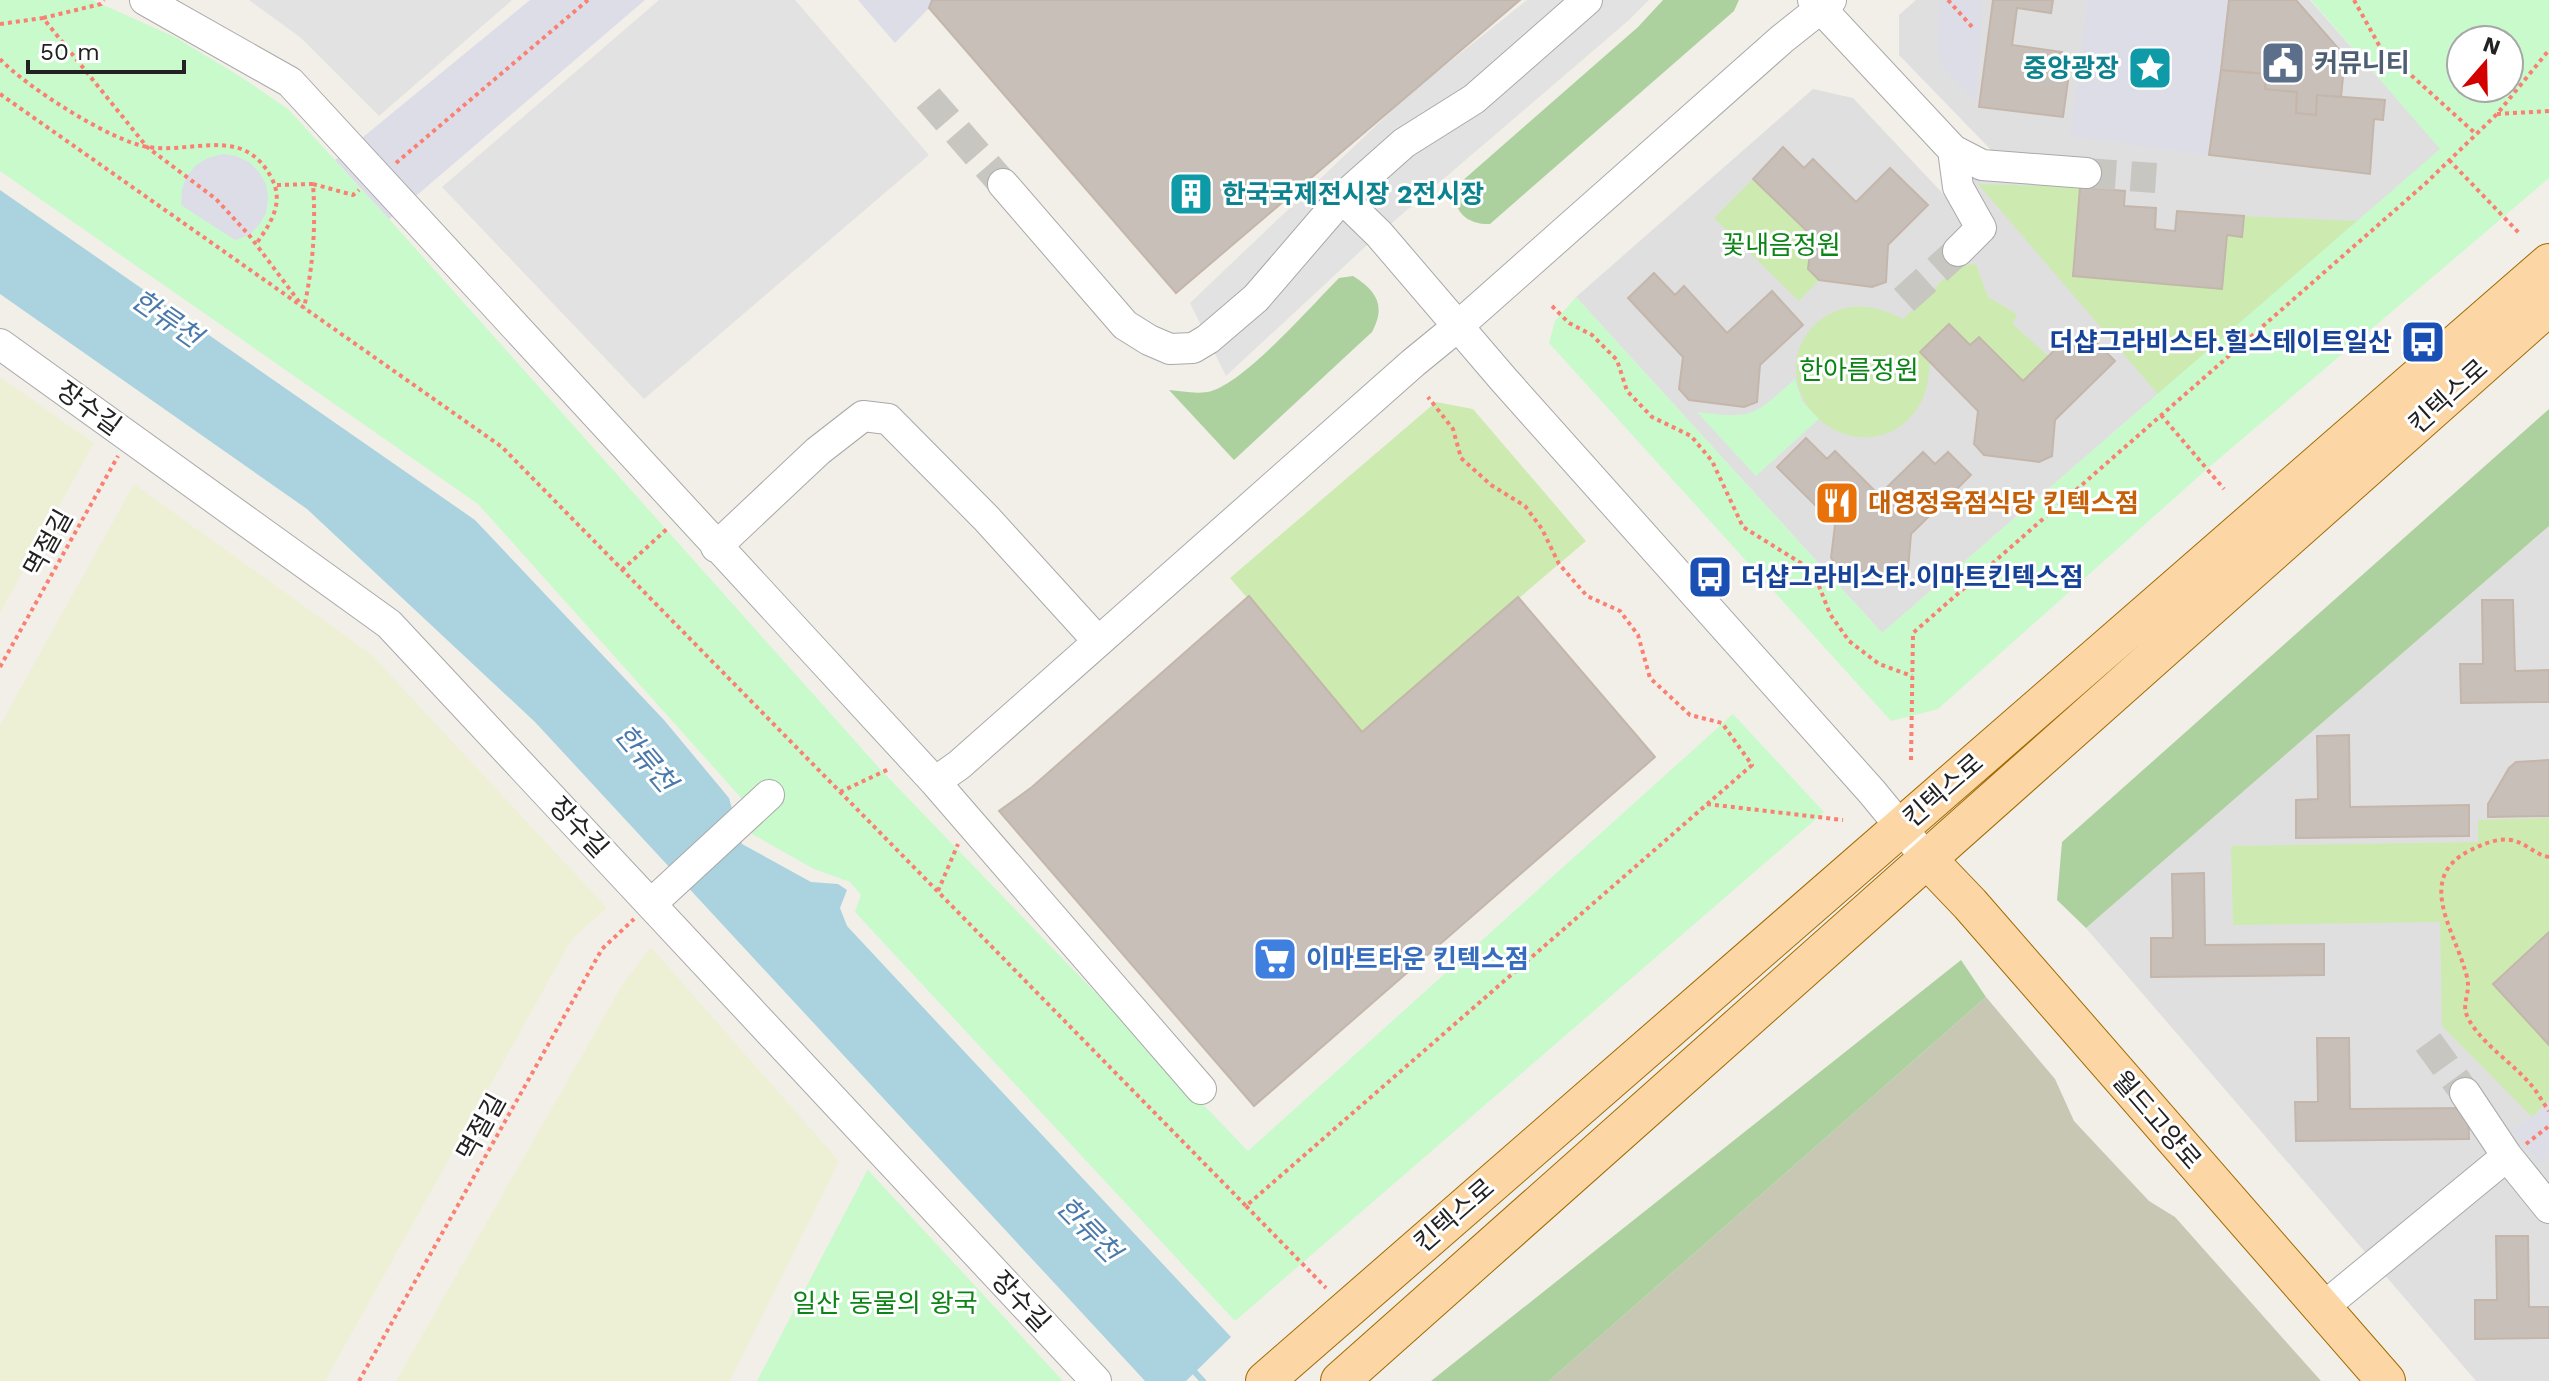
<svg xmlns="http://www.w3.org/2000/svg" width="2549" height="1381" viewBox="0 0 2549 1381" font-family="'Work Sans','Noto Sans KR',sans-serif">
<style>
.residential{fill:#e0dfdf}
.construction{fill:#c7c7b4}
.farmland{fill:#eef0d5}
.grass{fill:#cdebb0}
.forest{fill:#add19e}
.park{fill:#c8facc;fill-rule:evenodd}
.parking{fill:#e2e2e2}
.plaza{fill:#dddde8}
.water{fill:#aad3df}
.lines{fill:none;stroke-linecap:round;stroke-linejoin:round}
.stream{stroke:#aad3df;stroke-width:6}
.building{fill:#c7bfb8;stroke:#c4b6ab;stroke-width:2}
.minor-tunnel{stroke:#c8c6c1;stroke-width:30;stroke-dasharray:30 15;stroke-linecap:butt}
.minor-casing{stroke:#a9a9a9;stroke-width:32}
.major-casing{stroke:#a06b00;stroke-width:40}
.path{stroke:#fa8072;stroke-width:4;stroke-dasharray:4 4;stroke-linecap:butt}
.minor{stroke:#fff;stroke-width:30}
.major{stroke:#fcd6a4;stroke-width:38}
.labels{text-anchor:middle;stroke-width:6;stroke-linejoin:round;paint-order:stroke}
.service-label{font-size:26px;font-weight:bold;fill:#4e5e75;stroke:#fff;text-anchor:start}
.culture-label{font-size:26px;font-weight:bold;fill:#0d838f;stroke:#fff;text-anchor:end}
.park-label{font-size:26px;fill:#0c8416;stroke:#fff}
.transit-label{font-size:26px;font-weight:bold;fill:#164399;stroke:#fff;text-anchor:end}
.street-label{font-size:26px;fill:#222;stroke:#fff}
.food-label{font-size:26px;font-weight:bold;fill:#c56008;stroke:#fff;text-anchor:start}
.shop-label{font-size:26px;font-weight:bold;fill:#366cbe;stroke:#fff;text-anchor:start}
.water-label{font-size:28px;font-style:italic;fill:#4a7aab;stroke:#fff}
</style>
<rect width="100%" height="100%" fill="#f2efe9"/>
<path class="residential" d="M1916,0H2310L2441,149L1882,633L1576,297L1813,89L1853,98L1946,197L1994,153L1899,55V15Z
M2549,526V1381H2476L2086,928Z"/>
<path class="construction" d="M1986,997L2055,1079L2074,1121L2149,1201L2175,1217L2321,1381H1549Z"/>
<path class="farmland" d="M0,377L94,443L0,613Z
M134,484L371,654L607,908L572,939L325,1381H0V725Z
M651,947L839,1161L730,1381H396L621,987Z"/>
<path class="grass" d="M1753,179L1812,236L1808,269L1819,280L1799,301L1714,218Z
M1978,184L2080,187L2073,276L2222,289L2227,235L2242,236L2244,216L2358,221L2158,394Z
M1976,264L1988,297L2017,314L2013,324L2048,356L2023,381L1979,337L1970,345L1949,324L1921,352L1930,362C1929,373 1928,387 1923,398C1891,468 1792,437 1796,363C1797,346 1809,327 1823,318C1850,300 1876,305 1903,319L1957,266Z
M1436,402L1473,409L1586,541L1362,732L1230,578Z
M2549,818V1101L2532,1117L2442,1026L2440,922L2233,925L2231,846L2478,842V820Z"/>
<path class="forest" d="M1663,0H1739L1734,11L1490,224C1464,225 1447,206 1461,182L1638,27Z
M1353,276C1377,291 1386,306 1372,332L1234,460L1169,390C1180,391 1195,394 1207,392C1241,387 1312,305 1339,278Z
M2549,409V526L2086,928L2057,900L2062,842Z
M1961,960L1986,997L1549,1381H1431Z"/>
<path class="park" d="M0,0H92L173,36L241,77L288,109L389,219L881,770L1248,1151L1733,714L1824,812L1235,1321L855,912L861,895L850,882L814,869L752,834L743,800L478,504L0,171Z
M2311,0H2549V178L2207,469L1938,709L1891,721L1549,343L1555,321L1576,297L1882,633L2440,149ZM2461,40H2509V88H2461Z
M1795,379L1802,401L1819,419L1756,476L1697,412C1755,419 1752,417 1795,379Z
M868,1169V1170L1063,1381H757Z"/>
<path class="parking" d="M249,0H512L379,116L300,37Z
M659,0H795L929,155L644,399L442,187Z
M1527,0H1649L1629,20L1379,234L1226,376L1190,303L1407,96Z"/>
<path class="plaza" d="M530,0H645L389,219L335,160Z
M858,0H932L929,8L895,43Z
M1943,0H1983L1976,102L1942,67L1938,52L1939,4Z
M2088,0H2229L2209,155L2070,136Z
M222,154L236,156L249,162L259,172L266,184L268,198L266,213L259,225L249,235L235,240L181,205L182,190L186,177L196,165L208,158Z
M2549,1101V1155L2540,1163L2511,1130L2532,1117Z"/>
<path class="water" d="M0,190L475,520L664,720L729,798L742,844L811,882L838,884L847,890L840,908L847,926L1231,1337L1186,1381H1145L535,722L307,509L0,294Z"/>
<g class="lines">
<path class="stream" d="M1192,1369L1203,1381"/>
</g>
<path class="building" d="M932,0H1520L1176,293L929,8Z
M1993,0H2053L2051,13L2017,8L2012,45L2062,52L2058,80L2068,81L2063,117L1979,107Z
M2229,0H2296L2345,56L2341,97L2317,95L2316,115L2296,113L2297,92L2265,89L2266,74L2221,70Z
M2221,70L2266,74L2265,89L2297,92L2296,113L2316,115L2317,95L2385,100L2383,120L2374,119L2370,174L2209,155Z
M1783,147L1804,168L1813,159L1856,202L1890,168L1928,205L1888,245L1886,282L1872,287L1819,280L1808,269L1812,236L1753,179Z
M2080,187L2125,191L2124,206L2156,208L2155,229L2175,231L2177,211L2244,216L2242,237L2227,235L2222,289L2073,276Z
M1654,273L1675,295L1684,286L1727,333L1772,291L1803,325L1760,365L1757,402L1744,407L1689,400L1679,389L1683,357L1628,298Z
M1949,324L1970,345L1979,337L2023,381L2067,338L2079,350L2092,338L2115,361L2055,420L2052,456L2039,462L1984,455L1974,444L1978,411L1920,352Z
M1806,438L1827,459L1835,451L1879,495L1923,452L1935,464L1948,452L1971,475L1911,534L1908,570L1895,576L1841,569L1831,558L1835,525L1777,467Z
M1249,596L1362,732L1518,597L1655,757L1254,1106L999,811L1032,787Z
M2482,600H2513L2515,671L2549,670V702L2461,703L2460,664H2483Z
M2349,735L2350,807L2469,805V836L2296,838V800L2318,799L2317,736Z
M2549,760V816L2488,817V804L2509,768L2516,762Z
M2204,873L2205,945L2324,944V975L2151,977V938H2173L2172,874Z
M2549,932V1045L2493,984Z
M2317,1038H2349L2350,1109L2468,1108L2469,1139L2296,1141L2295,1102H2318Z
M2496,1236H2528L2529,1307H2549V1338L2475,1339V1300H2497Z"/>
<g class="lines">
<path class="minor-tunnel" d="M928,98L1003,184
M2086,173L2156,178
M1904,300L1958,251
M2428,1042L2465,1093"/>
<g class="minor-casing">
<path id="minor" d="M145,0L290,82L935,782L1201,1089
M1813,0L1953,150L1982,165L2086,173
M1953,150L1958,187L1981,228L1958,251
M1003,184L1125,325L1149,340L1170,349L1193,348L1208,339L1256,298L1342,198L1404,143L1474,99L1587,0
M1342,198L1379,234L1504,380L1872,792L1927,859
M0,344L389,624L1096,1381
M716,547L818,451L863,416L888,419L986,518L1097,640
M935,782L959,765L1413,363L1457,327L1782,39L1831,0
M651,904L769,795
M2465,1093L2507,1156L2549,1208
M2321,1309L2507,1156"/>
</g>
<g class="major-casing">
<path id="major" d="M1927,859L1970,904L2386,1381
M1265,1381L2549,263
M1340,1381L2549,306"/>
</g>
<path class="path" d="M1948,0L1973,28
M2354,0L2380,47L2476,134
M43,18L101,4L104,0
M0,24L43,18L147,147L216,199L249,235L300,303
M0,59C25,86 112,142 148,147C194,154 243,125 271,177C285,202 271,223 256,244
M0,94L502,447L1246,1206L1752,765L1722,723L1690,715L1650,678L1638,635L1620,611L1587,596L1559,564L1542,529L1525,506L1491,485L1461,458L1453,429L1428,397
M2497,114L2549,111
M2449,160L2519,233
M396,163L588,0
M313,184L353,195L359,190
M277,185L313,184C316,227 313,266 304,308
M1552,306L1569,323L1592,335L1617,360L1627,391L1652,417L1691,436L1712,461L1743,527L1804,565L1819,586L1830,614L1849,641L1879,664L1912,676
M2161,415L2224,489
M622,570L668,528
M0,667L118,456
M1911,760L1913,633L2426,183L2497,114L2549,50
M840,792L889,769
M1707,804L1843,820
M2549,857C2535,855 2527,843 2511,840C2497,838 2483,844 2471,850C2416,876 2452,927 2464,967C2466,972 2468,980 2468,985C2468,999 2461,1006 2469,1020C2484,1046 2513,1063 2532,1086C2538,1093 2543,1103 2549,1111
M938,891L958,844
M2526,1144L2549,1126
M1246,1206L1326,1288
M359,1381L602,949L634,919"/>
<use href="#minor" class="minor"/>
<use href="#major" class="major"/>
</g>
<defs>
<g id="civic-square" transform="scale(2.3)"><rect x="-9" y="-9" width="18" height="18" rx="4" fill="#5c6f8a" stroke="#fff"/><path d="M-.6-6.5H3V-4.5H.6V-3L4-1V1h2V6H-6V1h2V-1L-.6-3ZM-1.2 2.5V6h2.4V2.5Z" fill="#fff"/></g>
<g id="sight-square" transform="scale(2.3)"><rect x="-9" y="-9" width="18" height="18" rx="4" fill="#0f9aa8" stroke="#fff"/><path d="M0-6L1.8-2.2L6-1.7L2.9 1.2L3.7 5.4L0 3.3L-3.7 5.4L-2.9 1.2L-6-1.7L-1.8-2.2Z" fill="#fff"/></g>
<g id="building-square" transform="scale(2.3)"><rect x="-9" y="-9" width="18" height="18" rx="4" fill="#0f9aa8" stroke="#fff"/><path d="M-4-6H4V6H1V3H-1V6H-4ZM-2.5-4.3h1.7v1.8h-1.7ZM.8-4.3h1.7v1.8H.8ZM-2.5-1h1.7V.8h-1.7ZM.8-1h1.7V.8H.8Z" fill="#fff"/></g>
<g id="bus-square" transform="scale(2.3)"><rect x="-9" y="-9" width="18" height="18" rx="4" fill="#1a4fb4" stroke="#fff"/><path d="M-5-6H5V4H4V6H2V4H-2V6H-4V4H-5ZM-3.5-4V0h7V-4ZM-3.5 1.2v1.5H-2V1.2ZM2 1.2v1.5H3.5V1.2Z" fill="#fff"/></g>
<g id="restaurant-square" transform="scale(2.3)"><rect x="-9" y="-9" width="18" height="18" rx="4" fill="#e8710a" stroke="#fff"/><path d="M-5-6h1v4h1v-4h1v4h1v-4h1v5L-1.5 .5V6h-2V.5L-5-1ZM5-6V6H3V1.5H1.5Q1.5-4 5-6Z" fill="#fff"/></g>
<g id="supermarket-square" transform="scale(2.3)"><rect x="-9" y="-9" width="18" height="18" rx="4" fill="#3f7fe0" stroke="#fff"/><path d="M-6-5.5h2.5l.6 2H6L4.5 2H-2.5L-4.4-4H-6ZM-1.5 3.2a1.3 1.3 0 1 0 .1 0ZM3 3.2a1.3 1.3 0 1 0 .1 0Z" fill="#fff"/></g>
</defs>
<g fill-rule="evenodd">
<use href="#civic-square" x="2283" y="63"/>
<use href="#sight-square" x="2150" y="68"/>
<use href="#building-square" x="1191" y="194"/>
<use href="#bus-square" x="2423" y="342"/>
<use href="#restaurant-square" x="1837" y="503"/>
<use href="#bus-square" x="1710" y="577"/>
<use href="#supermarket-square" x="1275" y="959"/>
</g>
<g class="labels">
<g class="service-label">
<text x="2314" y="72">커뮤니티</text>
</g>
<g class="culture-label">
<text x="2119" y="77">중앙광장</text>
<text x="1222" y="203" text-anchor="start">한국국제전시장 2전시장</text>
</g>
<g class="park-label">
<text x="1781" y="254">꽃내음정원</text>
<text x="1859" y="379">한아름정원</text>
<text x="885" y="1312">일산 동물의 왕국</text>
</g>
<g class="transit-label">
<text x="2392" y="351">더샵그라비스타.힐스테이트일산</text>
<text x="1741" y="586" text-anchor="start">더샵그라비스타.이마트킨텍스점</text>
</g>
<g class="street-label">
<text transform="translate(2448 396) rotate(-42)" y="9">킨텍스로</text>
<text transform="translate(89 408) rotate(36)" y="9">장수길</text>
<text transform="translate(48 543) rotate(-61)" y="9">멱절길</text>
<text transform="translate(1943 790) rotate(-41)" y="9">킨텍스로</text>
<text transform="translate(579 827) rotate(47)" y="9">장수길</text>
<text transform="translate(2157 1120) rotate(49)" y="9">월드고양로</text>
<text transform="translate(481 1127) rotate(-61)" y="9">멱절길</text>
<text transform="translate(1454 1215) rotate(-41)" y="9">킨텍스로</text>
<text transform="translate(1021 1301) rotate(47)" y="9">장수길</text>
</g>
<g class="food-label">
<text x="1868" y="512">대영정육점식당 킨텍스점</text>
</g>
<g class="shop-label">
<text x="1306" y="968">이마트타운 킨텍스점</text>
</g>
<g class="water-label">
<text transform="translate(167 318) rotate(35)" y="10">한류천</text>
<text transform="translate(646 758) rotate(50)" y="10">한류천</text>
<text transform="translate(1089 1229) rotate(46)" y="10">한류천</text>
</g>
</g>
<g transform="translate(2485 64) rotate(20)"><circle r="38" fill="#ffffff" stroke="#a7a7a7" stroke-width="2"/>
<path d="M0-6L14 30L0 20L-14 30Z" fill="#d40000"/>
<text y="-12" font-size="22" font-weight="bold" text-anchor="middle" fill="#222222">N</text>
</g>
<path d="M28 60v12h156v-12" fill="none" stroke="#222222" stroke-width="4"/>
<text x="40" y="60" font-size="24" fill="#222222" stroke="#ffffff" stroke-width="6" paint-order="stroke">50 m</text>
</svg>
